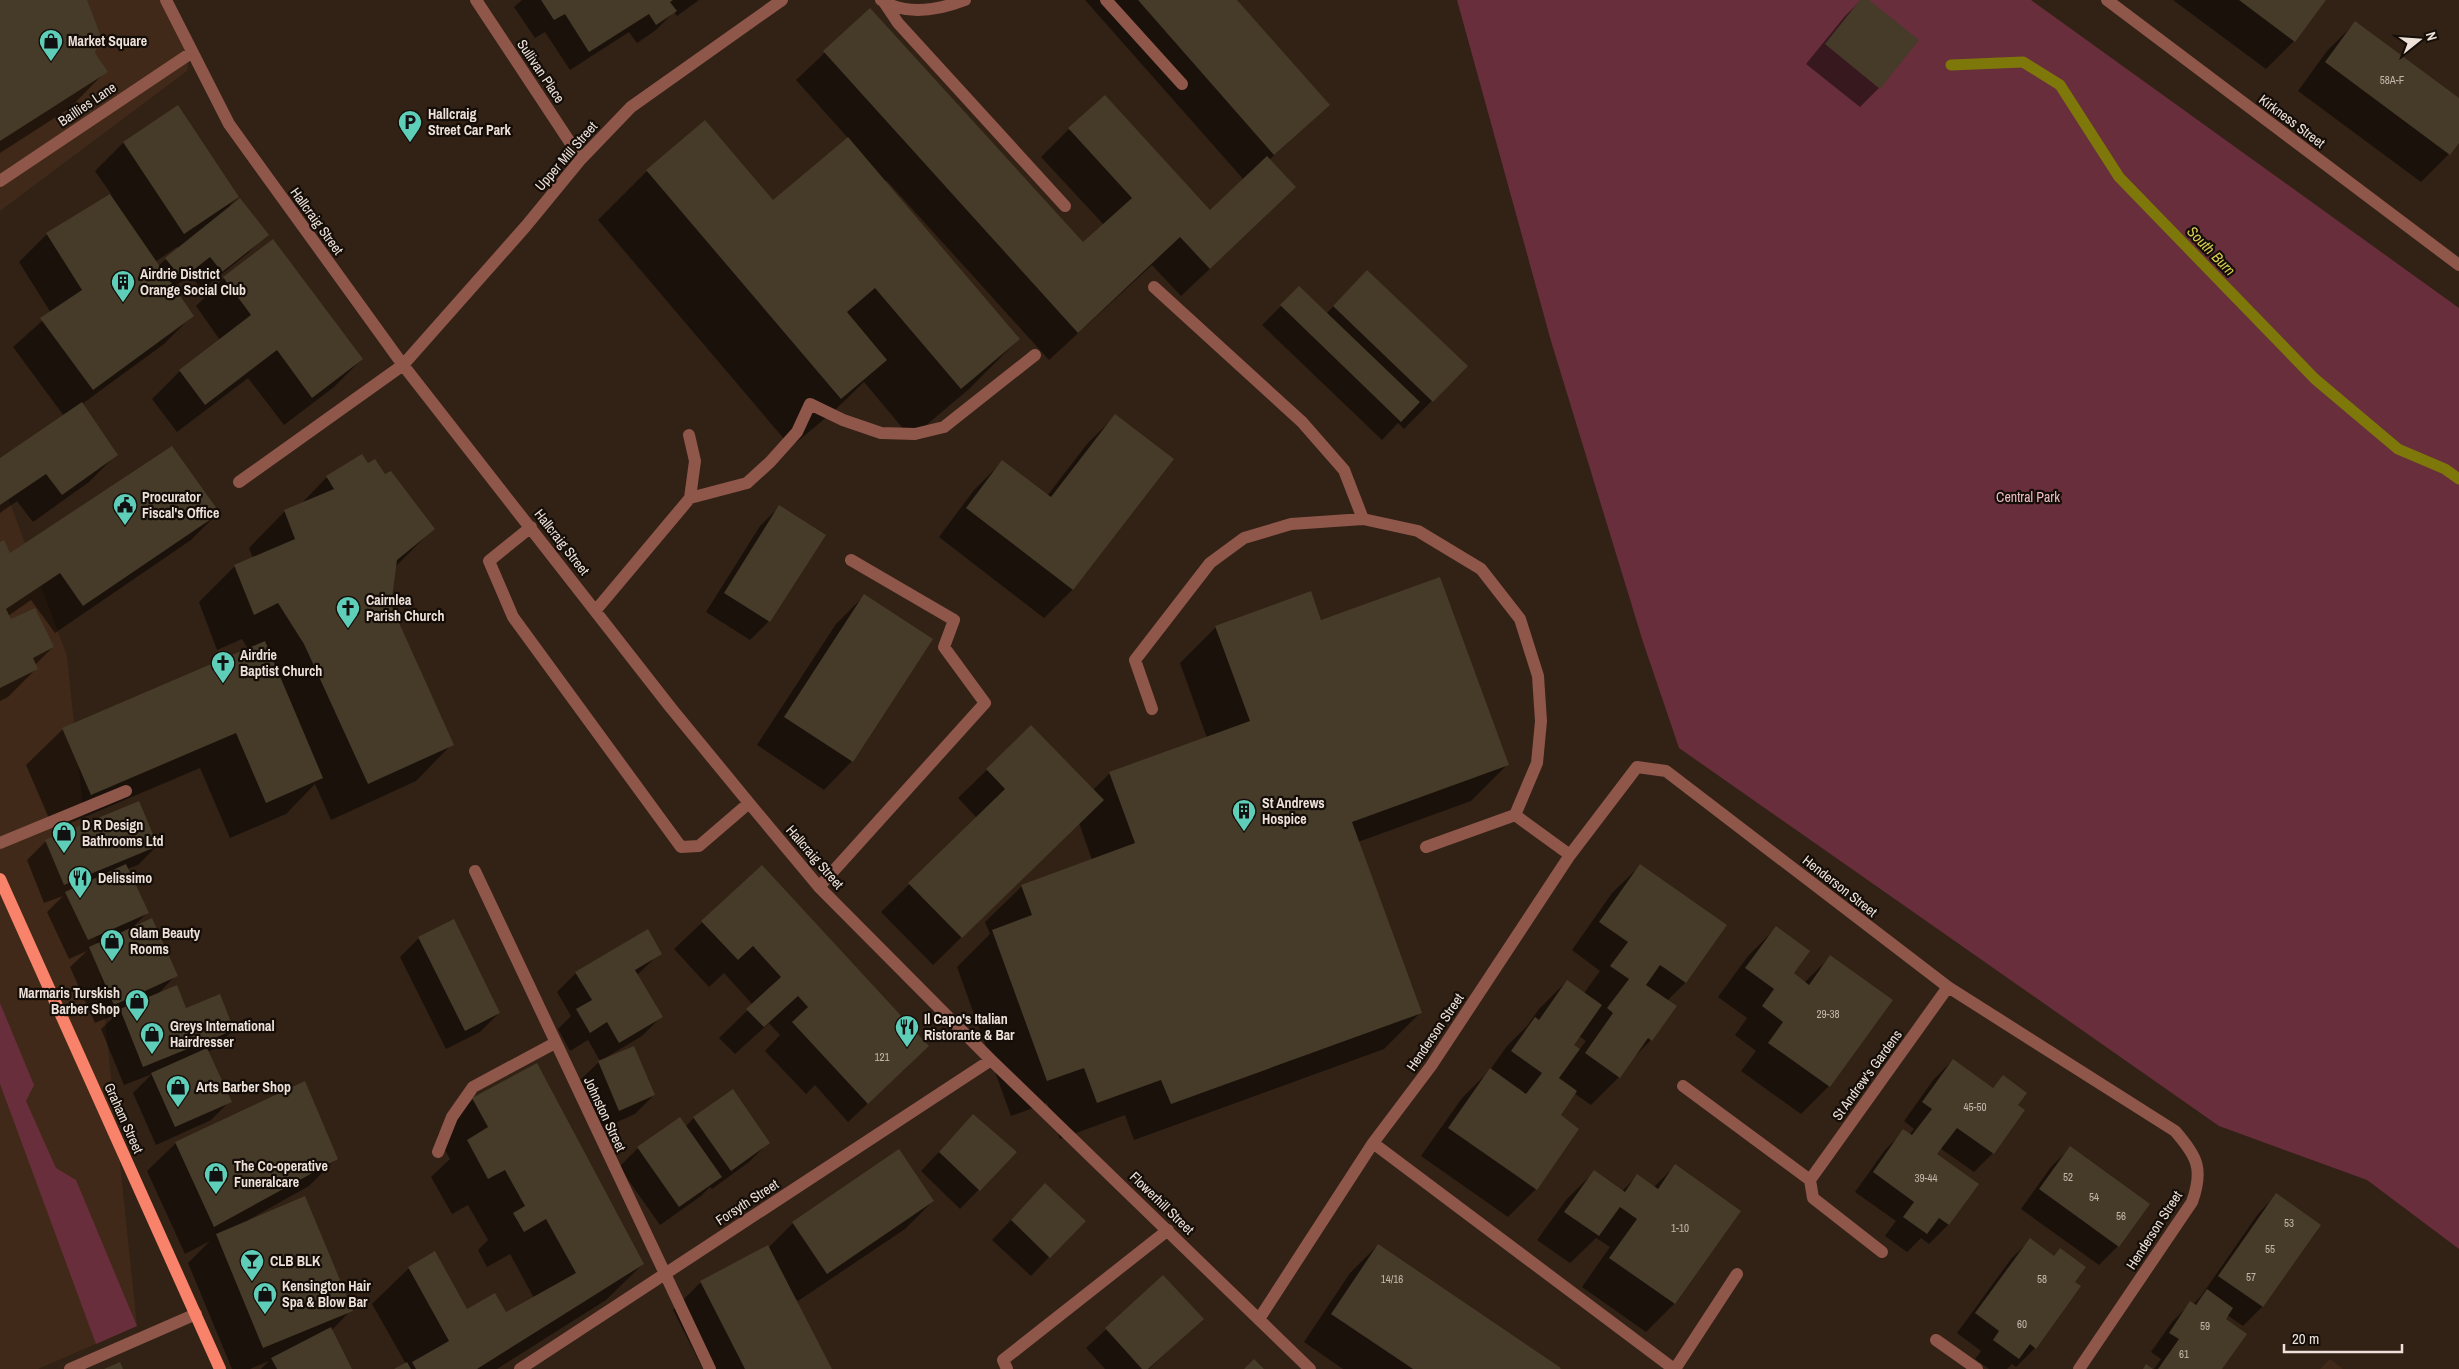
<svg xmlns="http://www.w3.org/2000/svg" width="2459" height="1369" viewBox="0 0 2459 1369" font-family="'Archivo Narrow',sans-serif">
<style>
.built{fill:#402918}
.green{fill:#682e3b}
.shadow{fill:#0007;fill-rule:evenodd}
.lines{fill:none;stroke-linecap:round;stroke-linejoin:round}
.stream{stroke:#7e7709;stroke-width:11}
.building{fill:#463b28}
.minor{stroke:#8f564a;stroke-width:12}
.major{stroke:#f8826a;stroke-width:12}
.labels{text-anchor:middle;stroke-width:4.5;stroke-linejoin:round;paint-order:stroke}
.number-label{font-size:11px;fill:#c3b8ad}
.poi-label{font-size:14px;font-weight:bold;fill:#ede1d9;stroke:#140d08;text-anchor:start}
.street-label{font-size:14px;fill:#ede1d9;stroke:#140d08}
.park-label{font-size:14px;fill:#f0bec5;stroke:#140d08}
.water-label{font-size:15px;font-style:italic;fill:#d6cd4f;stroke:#140d08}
</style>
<rect width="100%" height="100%" fill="#322115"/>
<path class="built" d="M0,0H166L191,53L187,71L0,211Z
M0,476L67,656L137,1326L38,1369H0Z
M2330,1359L2343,1369H2320Z"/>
<path class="green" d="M1457,0H2031L2459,308V1249L2367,1180L2219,1126L1679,748L1643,642L1551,341Z
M0,1003L34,1085L26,1101L56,1168L76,1180L137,1326L96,1344L0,1084Z"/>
<path class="shadow" d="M0,0H86L94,53L106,71L70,108L0,153Z
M522,0H699L677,16L674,12L656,30L637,43L629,32L570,70L545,32L535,38L514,7Z
M1085,0H1235L1328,105L1269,160L1267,215L1181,296L1152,265L1049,360L887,181L885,182L1019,339L969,389L911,438L864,382L836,409L791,447L598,220L647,171L773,202L848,138L796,80L870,10L1083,244L1104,225L1041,157L1069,129L1210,212L1244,180Z
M1861,0H1867L1917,41L1879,88L1860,107L1806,64L1845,16Z
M2173,0H2324L2294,41L2266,69Z
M2355,23L2459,100V141L2449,154L2421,182L2298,91L2327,51Z
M178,106L238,197L230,205L267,234L248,253L202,290L190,275L173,288L192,316L164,344L82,404L117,454L89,482L33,522L17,501L0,513V460L64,416L13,347L51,313L19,262L47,234L111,194L95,171L123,143ZM177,247L179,248L158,266L155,262Z
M273,241L362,359L334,387L284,425L248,378L177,432L152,399L180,371L220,340L196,306L224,278Z
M1367,271L1466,366L1404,429L1398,423L1382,440L1262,325L1299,288L1326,314Z
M1115,416L1172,460L1072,590L1044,618L939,537L974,490L1002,462L1047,496L1087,444Z
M362,456L368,465L384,476L433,529L394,568L389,605L452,744L416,781L331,820L315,784L286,814L230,838L200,768L54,830L26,765L63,729L248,649L242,639L217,650L199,602L235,566L253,558L249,548L285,511L299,506L327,477Z
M779,507L769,621L750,640L706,612L760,526Z
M219,512L191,540L55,633L31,600L8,616L10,621L53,647L35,665L36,669L8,697L0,701V544L9,555Z
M864,596L931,640L852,761L824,790L757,745L836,624Z
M1320,621L1507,765L1471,801L1358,842L1420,1013L1384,1049L1134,1140L1125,1115L1060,1139L1047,1103L1011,1116L957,967L990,934L985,922L1022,886L1092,860L1079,823L933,965L881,912L977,818L958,798L1031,727L1093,790L1110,773L1207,738L1180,663L1216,627Z
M46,841L157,846L138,865L127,869L147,913L131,929L176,975L157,995L233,1030L214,1049L207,1052L230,1101L211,1120L156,1145L133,1093L152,1074L124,1085L101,1029L117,1014L95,1023L70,967L87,951L69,959L47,912L63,896L44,903L27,860Z
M1641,865L1725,926L1685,983L1667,1001L1675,1006L1651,1040L1631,1060L1619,1077L1591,1105L1574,1093L1559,1116L1578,1129L1536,1189L1508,1217L1421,1156L1462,1098L1490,1070L1507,1046L1527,1026L1539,1009L1567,981L1584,993L1600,971L1572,950L1612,893ZM1579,1036L1586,1041L1579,1050L1572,1045Z
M762,866L909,1065L848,1122L815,1085L806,1094L765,1051L780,1035L769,1023L735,1054L719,1038L753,1005L724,973L709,987L674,949Z
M1776,928L1792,974L1804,983L1830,957L1829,1086L1801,1114L1741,1071L1756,1051L1735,1035L1747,1018L1718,997L1748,956Z
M419,938L499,1013L480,1032L446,1049L400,957Z
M660,953L637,975L661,1017L642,1036L605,1058L654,1095L635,1114L599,1130L579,1081L600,1061L588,1040L570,1051L558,1029L571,1016L557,992L576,973Z
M1953,1060L1992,1089L2003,1077L2016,1105L2024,1110L1993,1153L1974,1172L1940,1148L1935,1154L1977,1184L1948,1225L1929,1244L1921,1238L1907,1252L1885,1236L1896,1221L1855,1192L1885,1150L1904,1131L1909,1135L1914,1129L1904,1121L1934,1079Z
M473,1099L643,1264L606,1300L497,1369H397L406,1364L372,1304L409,1268L467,1310L505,1314L534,1298L510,1254L487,1267L478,1250L488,1240L468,1205L452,1214L431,1177L450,1159L437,1136Z
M973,1116L1015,1152L960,1209L921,1171Z
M694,1118L768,1143L749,1162L712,1189L710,1187L701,1196L660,1225L619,1167L638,1148L685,1127Z
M176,1143L337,1158L309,1186L248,1220L351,1310L331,1331L350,1369H261L269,1361L250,1369H232L188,1263L210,1241L185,1254L147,1171Z
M2070,1148L2148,1205L2118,1246L2099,1265L2021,1209L2051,1167Z
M899,1151L933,1201L905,1229L798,1301L793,1297L831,1369H703L673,1310L701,1282L768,1248L793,1223Z
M1675,1166L1674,1304L1646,1332L1582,1287L1610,1247L1596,1238L1570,1263L1537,1240L1566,1200L1594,1172L1622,1191L1637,1176L1654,1187Z
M2276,1195L2319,1225L2262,1307L2243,1326L2227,1315L2224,1319L2221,1369H2154L2161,1359L2151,1352L2172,1322L2191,1303L2193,1305L2201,1296L2258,1214Z
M1026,1204L1049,1257L1031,1276L992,1240Z
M2030,1240L2073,1282L2035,1348L2016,1367L2012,1364L2007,1369H1989L1975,1359L1981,1351L1957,1333L2011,1259Z
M1378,1245L1559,1369H1343L1304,1342L1350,1273Z
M1163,1277L1202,1319L1149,1369H1105L1086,1348Z"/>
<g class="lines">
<path class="stream" d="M1951,65L2023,62L2060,85L2119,177L2315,379L2398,449L2445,469L2459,479"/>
</g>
<path class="building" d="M0,0H87L100,34L95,53L108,72L0,141Z
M541,0H673L670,2L677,11L656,25L649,14L589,52L565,14L554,20Z
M1138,0H1237L1330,105L1274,155Z
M1860,0H1869L1919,40L1880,89L1825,44Z
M2239,0H2326L2295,42Z
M870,8L1083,242L1132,198L1068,128L1105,95L1210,210L1267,156L1296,187L1210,269L1180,237L1078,333L823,51Z
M2355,21L2459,98V143L2450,155L2325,62Z
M178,105L239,197L184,234L123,142Z
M705,120L773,200L848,137L1020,339L961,389L875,288L847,312L887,360L841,399L646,170Z
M110,194L194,316L93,390L40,318L82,290L46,233Z
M240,198L269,235L222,272L210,257L182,279L165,258Z
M273,239L363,359L312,398L277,350L205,405L179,370L251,315L223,277Z
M1367,270L1468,366L1433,402L1333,306Z
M1299,286L1420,402L1401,422L1280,305Z
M82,402L118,455L62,495L46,474L0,505V458Z
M1115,414L1174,459L1073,590L966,508L1002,460L1051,497Z
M172,446L220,513L83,606L60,573L6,609L11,619L35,608L54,647L33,658L38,669L0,688V542L4,540L10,553Z
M362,454L368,463L375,459L385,474L391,471L435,529L397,560L391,605L454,745L368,784L304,644L278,603L254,615L234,565L295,539L284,510L334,489L326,476Z
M779,505L826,535L770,622L724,593Z
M1440,577L1509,765L1352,822L1422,1013L1171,1104L1161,1080L1097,1103L1084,1068L1047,1081L992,930L1032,915L1021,885L1135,843L1109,772L1250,721L1215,626L1311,591L1321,620Z
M864,594L933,639L853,762L784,717Z
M265,641L323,778L266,803L236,733L91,795L62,728Z
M1031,725L1104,800L962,938L908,883L1005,789L986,769Z
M139,801L158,846L64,885L45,840Z
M126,864L149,913L88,940L65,892Z
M1640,864L1727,925L1686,983L1660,965L1646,985L1677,1006L1652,1041L1648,1038L1620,1078L1585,1053L1613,1013L1607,1008L1629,979L1610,966L1628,942L1599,922Z
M762,865L929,1046L868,1104L792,1022L808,1007L798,996L764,1027L746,1009L781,977L753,946L738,960L701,921Z
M152,918L178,976L114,1005L89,947Z
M454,919L500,1013L465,1031L418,937Z
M1776,926L1810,951L1794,973L1809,985L1830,955L1893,1000L1830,1087L1768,1043L1783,1022L1762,1006L1774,989L1745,968Z
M648,929L662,954L635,970L663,1017L619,1043L607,1022L590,1033L576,1009L592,1000L575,972Z
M1567,980L1602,1005L1574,1045L1580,1049L1559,1078L1577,1091L1561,1115L1579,1129L1537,1190L1448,1128L1490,1068L1526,1094L1542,1073L1511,1051L1535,1017L1539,1020Z
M177,985L186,1008L220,994L234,1030L143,1067L120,1009Z
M634,1046L655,1095L619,1111L598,1061Z
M207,1048L232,1102L175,1127L151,1073Z
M1953,1059L1993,1088L2003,1075L2027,1093L2018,1105L2025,1110L1994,1154L1957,1128L1937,1154L1979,1184L1949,1225L1939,1218L1927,1234L1903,1217L1914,1202L1873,1172L1903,1129L1912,1135L1932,1109L1922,1102Z
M537,1063L644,1264L477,1369H416L412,1362L449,1341L408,1267L435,1251L467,1309L495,1293L506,1312L576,1273L546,1219L524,1232L513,1213L525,1206L505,1170L488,1179L467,1140L488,1127L472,1098Z
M305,1081L338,1159L214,1227L175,1142Z
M733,1089L770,1143L731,1171L693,1117Z
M973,1114L1017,1152L980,1191L939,1152Z
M680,1117L722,1177L679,1207L637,1147Z
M2070,1146L2150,1204L2119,1247L2039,1189Z
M899,1149L934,1201L827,1274L792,1222Z
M1675,1164L1741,1211L1675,1304L1609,1258L1637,1219L1620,1207L1599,1236L1564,1212L1594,1170L1625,1192L1637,1174L1658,1189Z
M1045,1183L1086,1221L1050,1258L1011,1220Z
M2276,1193L2321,1225L2263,1307L2218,1276Z
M305,1196L353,1311L263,1348L216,1234Z
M2030,1238L2054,1256L2060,1248L2086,1267L2075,1282L2081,1286L2036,1349L2030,1344L2019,1359L1993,1340L1999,1331L1975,1313Z
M1378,1244L1561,1368L1560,1369H1413L1331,1314Z
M768,1245L832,1369H745L700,1281Z
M1163,1275L1204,1319L1148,1369H1142L1105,1328Z
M2207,1289L2233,1308L2226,1319L2247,1334L2222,1369H2158L2179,1339L2169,1333L2190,1301L2196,1305Z
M331,1327L352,1369H277L271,1358Z
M1254,1359L1264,1369H1244Z
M120,1362L123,1369H104Z
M407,1362L411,1369H394Z
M2146,1364L2153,1369H2143Z"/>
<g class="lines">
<path class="minor" d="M166,0L229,124L403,365L671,708L749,803L819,887L991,1060L1310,1369
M476,0L581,159
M881,0C906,16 939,10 965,0
M1106,0L1182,84
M2107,0L2459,265
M884,2L898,23L1065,206
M0,181L191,53
M1154,287L1302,422L1344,470L1363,519
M239,482L403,365L526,226L581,159L631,107L782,0
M690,498L747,483L770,462L797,432L810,404L843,420L881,433L915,434L944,427L1035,355
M531,527L489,561L513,617L681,847L699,846L749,803
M596,610L690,498L695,461L689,435
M1152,709L1135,660L1210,563L1244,538L1291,524L1363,519L1418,531L1481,569L1520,619L1538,676L1541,721L1537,763L1515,815L1426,847
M1515,815L1570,855
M0,843L126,791
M475,871L710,1369
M819,887L985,703L944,647L954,620L851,560
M1683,1086L1810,1180L1813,1198L1882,1252
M1373,1143L1674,1369
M438,1152L452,1117L473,1087L555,1043
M1810,1180L1948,987
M1259,1319L1373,1143L1431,1066L1570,855L1637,767L1666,771L1948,987L2175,1131C2197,1156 2204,1169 2192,1202L2079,1369
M1936,1340L1977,1369
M70,1369L196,1314
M520,1369L991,1060
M1007,1369L1003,1360L1168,1230
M1675,1369L1737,1274"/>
<path class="major" d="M0,879L220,1369"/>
</g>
<defs>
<g id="shop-pin" transform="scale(1.25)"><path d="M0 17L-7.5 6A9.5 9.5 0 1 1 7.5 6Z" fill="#5eceb8" stroke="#140d08"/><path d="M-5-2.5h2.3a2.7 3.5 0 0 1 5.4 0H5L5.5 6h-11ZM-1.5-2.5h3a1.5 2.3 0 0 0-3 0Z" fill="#111"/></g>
<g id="parking-pin" transform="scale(1.25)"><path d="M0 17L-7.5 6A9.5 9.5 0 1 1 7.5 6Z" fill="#5eceb8" stroke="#140d08"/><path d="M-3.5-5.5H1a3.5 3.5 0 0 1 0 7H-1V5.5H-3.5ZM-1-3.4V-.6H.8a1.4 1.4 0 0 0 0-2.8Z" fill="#111"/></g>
<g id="building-pin" transform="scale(1.25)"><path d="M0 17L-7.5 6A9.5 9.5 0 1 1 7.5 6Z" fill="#5eceb8" stroke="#140d08"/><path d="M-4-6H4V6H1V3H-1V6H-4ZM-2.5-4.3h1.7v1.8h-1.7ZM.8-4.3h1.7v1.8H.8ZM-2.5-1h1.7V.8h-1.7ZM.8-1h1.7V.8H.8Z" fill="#111"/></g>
<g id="civic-pin" transform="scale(1.25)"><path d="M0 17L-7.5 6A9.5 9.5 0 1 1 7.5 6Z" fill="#5eceb8" stroke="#140d08"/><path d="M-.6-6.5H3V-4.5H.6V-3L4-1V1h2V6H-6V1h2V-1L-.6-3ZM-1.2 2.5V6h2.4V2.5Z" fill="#111"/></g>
<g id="church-pin" transform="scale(1.25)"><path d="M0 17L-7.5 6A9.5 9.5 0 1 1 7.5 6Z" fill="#5eceb8" stroke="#140d08"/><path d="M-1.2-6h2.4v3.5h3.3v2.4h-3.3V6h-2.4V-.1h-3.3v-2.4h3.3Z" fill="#111"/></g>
<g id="restaurant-pin" transform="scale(1.25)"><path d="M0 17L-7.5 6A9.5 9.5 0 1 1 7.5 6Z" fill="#5eceb8" stroke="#140d08"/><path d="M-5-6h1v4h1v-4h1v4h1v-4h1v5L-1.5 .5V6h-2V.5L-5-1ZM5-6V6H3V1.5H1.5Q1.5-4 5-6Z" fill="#111"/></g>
<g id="bar-pin" transform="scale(1.25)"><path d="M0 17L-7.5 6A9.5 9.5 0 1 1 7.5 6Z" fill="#5eceb8" stroke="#140d08"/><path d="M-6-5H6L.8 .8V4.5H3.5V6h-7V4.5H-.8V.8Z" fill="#111"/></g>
</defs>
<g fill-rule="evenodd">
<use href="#shop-pin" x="51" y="41"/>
<use href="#parking-pin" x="410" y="122"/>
<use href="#building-pin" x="123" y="282"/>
<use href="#civic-pin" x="125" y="505"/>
<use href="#church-pin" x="348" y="608"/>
<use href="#church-pin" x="223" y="663"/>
<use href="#building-pin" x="1244" y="811"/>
<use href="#shop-pin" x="64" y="833"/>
<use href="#restaurant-pin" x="80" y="878"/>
<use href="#shop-pin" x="112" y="941"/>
<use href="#shop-pin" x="137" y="1001"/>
<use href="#restaurant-pin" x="907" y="1027"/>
<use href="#shop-pin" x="152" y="1034"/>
<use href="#shop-pin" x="178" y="1087"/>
<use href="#shop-pin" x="216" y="1174"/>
<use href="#bar-pin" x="252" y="1261"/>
<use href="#shop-pin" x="265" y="1294"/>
</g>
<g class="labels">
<g class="number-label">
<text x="2392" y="84">58A-F</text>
<text x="1828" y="1018">29-38</text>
<text x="882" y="1061">121</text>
<text x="1975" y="1111">45-50</text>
<text x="2068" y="1181">52</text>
<text x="1926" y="1182">39-44</text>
<text x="2094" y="1201">54</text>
<text x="2121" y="1220">56</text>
<text x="2289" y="1227">53</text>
<text x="1680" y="1232">1-10</text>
<text x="2270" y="1253">55</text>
<text x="2251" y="1281">57</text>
<text x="1392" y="1283">14/16</text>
<text x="2042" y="1283">58</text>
<text x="2022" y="1328">60</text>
<text x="2205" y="1330">59</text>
<text x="2184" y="1358">61</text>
</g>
<g class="poi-label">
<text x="68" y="46">Market Square</text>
<text x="428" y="119">Hallcraig<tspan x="428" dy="16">Street Car Park</tspan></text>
<text x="140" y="279">Airdrie District<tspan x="140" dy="16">Orange Social Club</tspan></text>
<text x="142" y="502">Procurator<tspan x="142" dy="16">Fiscal's Office</tspan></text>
<text x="366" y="605">Cairnlea<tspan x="366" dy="16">Parish Church</tspan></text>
<text x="240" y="660">Airdrie<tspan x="240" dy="16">Baptist Church</tspan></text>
<text x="1262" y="808">St Andrews<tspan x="1262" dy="16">Hospice</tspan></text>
<text x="82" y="830">D R Design<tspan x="82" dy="16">Bathrooms Ltd</tspan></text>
<text x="98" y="883">Delissimo</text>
<text x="130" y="938">Glam Beauty<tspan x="130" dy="16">Rooms</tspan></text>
<text x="120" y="998" text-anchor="end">Marmaris Turskish<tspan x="120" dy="16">Barber Shop</tspan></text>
<text x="924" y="1024">Il Capo's Italian<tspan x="924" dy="16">Ristorante &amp; Bar</tspan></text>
<text x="170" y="1031">Greys International<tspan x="170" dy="16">Hairdresser</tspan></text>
<text x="196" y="1092">Arts Barber Shop</text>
<text x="234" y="1171">The Co-operative<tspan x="234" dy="16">Funeralcare</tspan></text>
<text x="270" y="1266">CLB BLK</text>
<text x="282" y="1291">Kensington Hair<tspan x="282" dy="16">Spa &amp; Blow Bar</tspan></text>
</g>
<g class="street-label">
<text transform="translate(541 71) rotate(56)" y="5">Sullivan Place</text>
<text transform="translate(87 104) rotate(-34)" y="5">Baillies Lane</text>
<text transform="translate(2292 121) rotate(37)" y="5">Kirkness Street</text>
<text transform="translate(566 156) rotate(-49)" y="5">Upper Mill Street</text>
<text transform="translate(317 221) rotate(54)" y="5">Hallcraig Street</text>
<text transform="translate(562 542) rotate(52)" y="5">Hallcraig Street</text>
<text transform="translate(815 857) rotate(49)" y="5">Hallcraig Street</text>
<text transform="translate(1840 886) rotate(38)" y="5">Henderson Street</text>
<text transform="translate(1435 1032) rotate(-56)" y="5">Henderson Street</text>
<text transform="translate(1867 1075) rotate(-54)" y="5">St Andrew's Gardens</text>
<text transform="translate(605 1114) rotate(65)" y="5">Johnston Street</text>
<text transform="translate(124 1118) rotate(66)" y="5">Graham Street</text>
<text transform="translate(747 1202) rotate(-33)" y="5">Forsyth Street</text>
<text transform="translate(1162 1203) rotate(44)" y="5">Flowerhill Street</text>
<text transform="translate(2154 1230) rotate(-57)" y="5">Henderson Street</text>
</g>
<g class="park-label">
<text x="2028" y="502">Central Park</text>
</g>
<g class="water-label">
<text transform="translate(2211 251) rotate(46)" y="5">South Burn</text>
</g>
</g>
<g transform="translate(2419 40) rotate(73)" stroke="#140d08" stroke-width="4" paint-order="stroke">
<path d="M0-4L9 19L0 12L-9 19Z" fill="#ede1d9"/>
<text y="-8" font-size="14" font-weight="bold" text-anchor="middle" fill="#ede1d9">N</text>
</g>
<path d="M2284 1344v8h118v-8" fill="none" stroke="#ede1d9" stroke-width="2.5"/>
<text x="2292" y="1344" font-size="15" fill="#ede1d9" stroke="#140d08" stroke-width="4" paint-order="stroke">20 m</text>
</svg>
